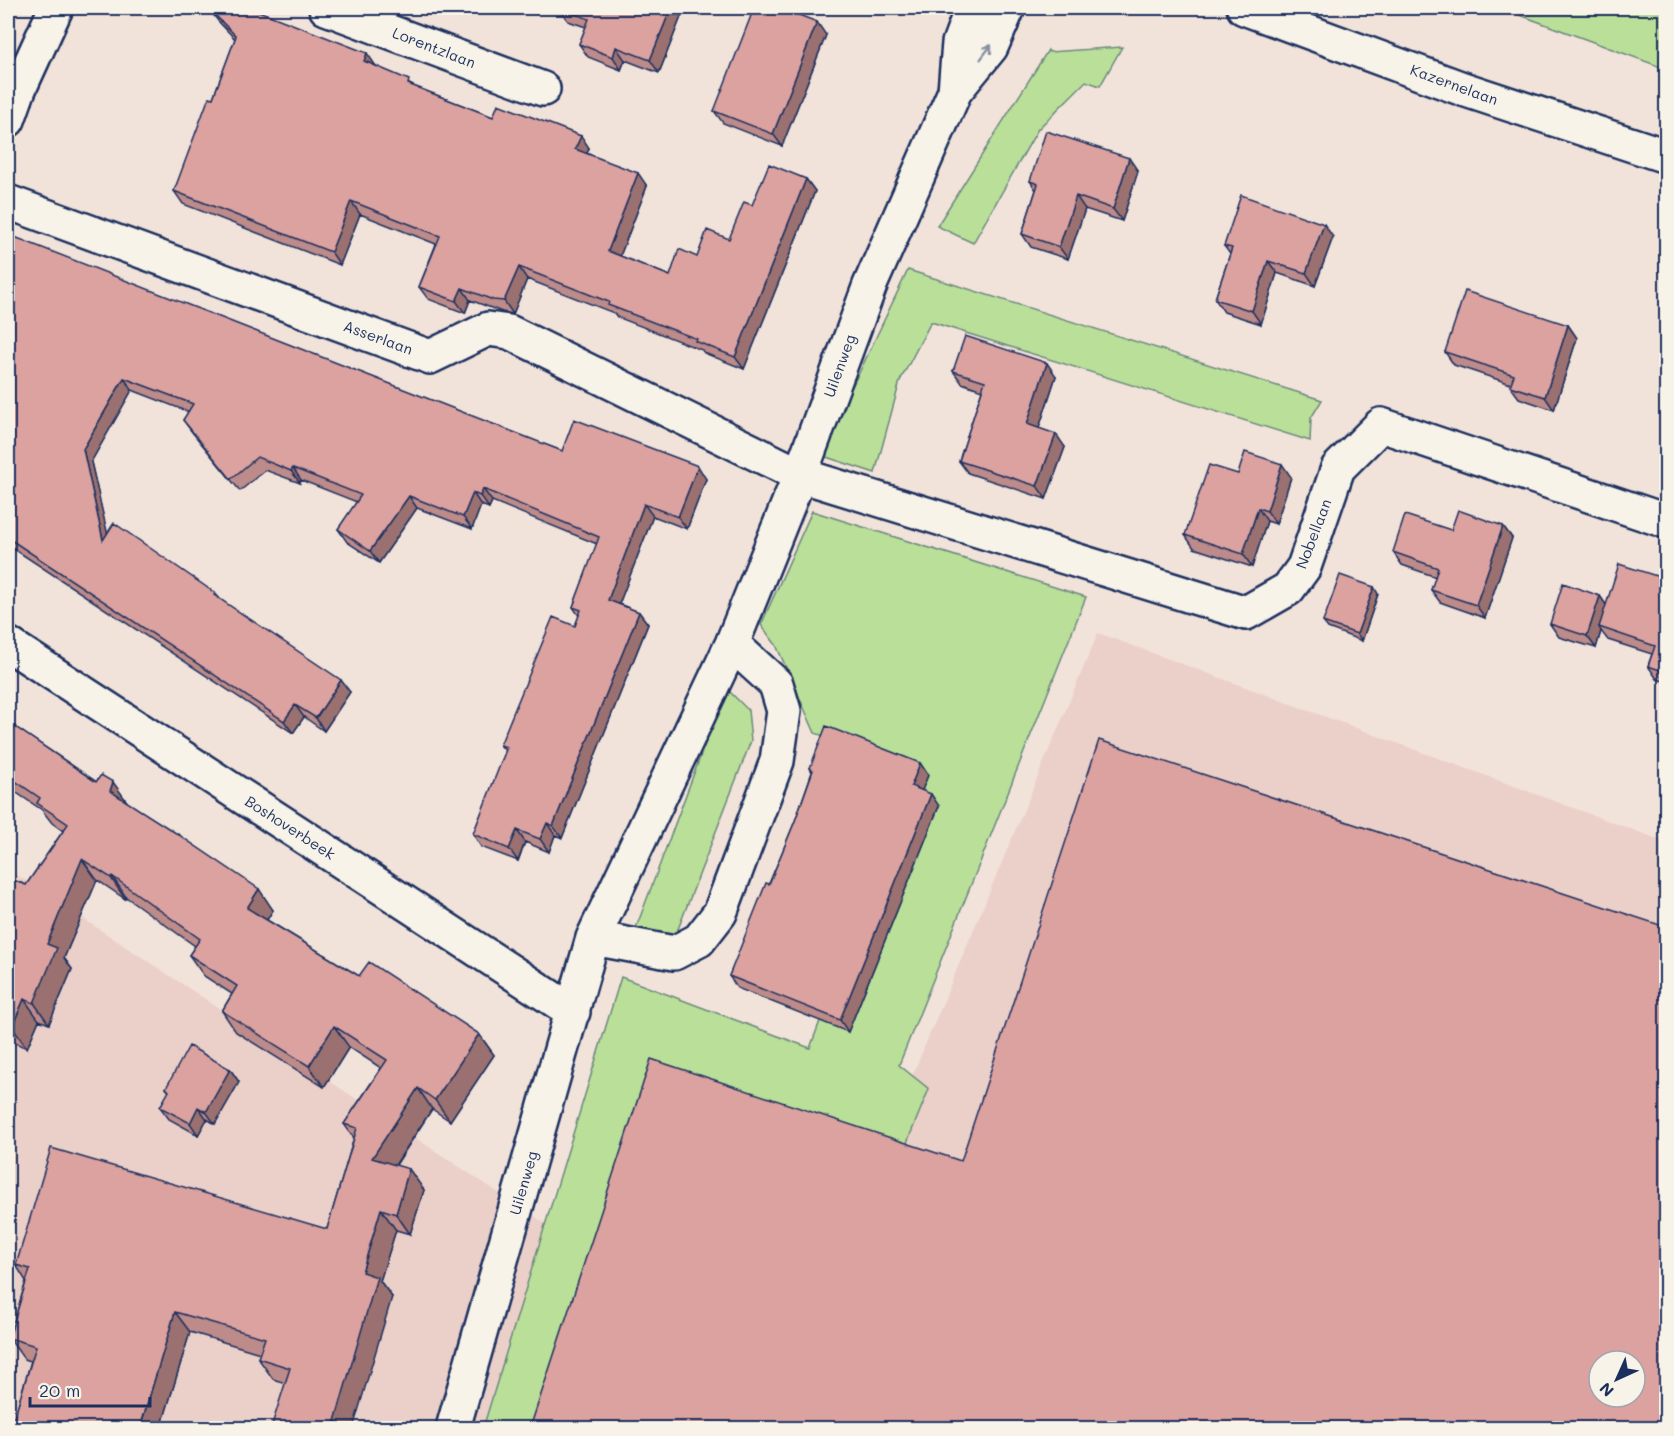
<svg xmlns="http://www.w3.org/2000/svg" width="1674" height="1436" viewBox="0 0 1674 1436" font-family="Mali,sans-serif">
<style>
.built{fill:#ebd0c9;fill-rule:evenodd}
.green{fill:#badf99;stroke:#6a877c;stroke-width:1.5}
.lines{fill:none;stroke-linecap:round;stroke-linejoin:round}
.street-casing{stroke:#1b2f5e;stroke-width:38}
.secondary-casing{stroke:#1b2f5e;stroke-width:38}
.street{stroke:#f7f3e8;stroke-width:33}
.secondary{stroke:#f7f3e8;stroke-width:33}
.wall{fill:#bd8b8a;stroke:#1b2f5e;stroke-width:1.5}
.shaded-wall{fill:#9a7170;stroke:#1b2f5e;stroke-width:1.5}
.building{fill:#dca2a0;stroke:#1b2f5e;stroke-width:1.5;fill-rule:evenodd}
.oneway{stroke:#8991a3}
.labels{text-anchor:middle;stroke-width:4.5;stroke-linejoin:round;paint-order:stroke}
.street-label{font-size:15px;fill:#1b2f5e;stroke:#f7f3e8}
</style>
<rect width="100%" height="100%" fill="#f2e3da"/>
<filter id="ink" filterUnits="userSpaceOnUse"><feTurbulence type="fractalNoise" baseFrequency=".0167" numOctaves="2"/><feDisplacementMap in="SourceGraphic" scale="12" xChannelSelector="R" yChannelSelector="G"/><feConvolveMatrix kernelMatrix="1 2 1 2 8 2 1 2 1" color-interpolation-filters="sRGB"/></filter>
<g filter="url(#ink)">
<path class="built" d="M1098,633L1666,842V1428H8V869L572,1241L892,1124ZM1599,1361H1635V1397H1599Z"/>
<path class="green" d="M1501,8H1666V69Z
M1122,47L1100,86L1086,81L1038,129L973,243L937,226L1048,50L1049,52Z
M908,270L1322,400L1311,418L1310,441L931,322L900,381L875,473L817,454L860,371Z
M812,511L1086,597L899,1065L929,1089L899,1162L549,1428H483L621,977L810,1048L914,768L815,733L776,645L761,625Z
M726,688L748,710L751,741L673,942L636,928Z"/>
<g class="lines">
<g class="street-casing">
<path id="street" d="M326,8L543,89
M955,91L959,43L972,8
M8,120L19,89L56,8
M8,202L430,357L488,329L509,332L800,475L1246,613L1288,589L1304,567L1338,468L1381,425L1666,521
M8,644L573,1012
M593,938L674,953L699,940L720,913L777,761L784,711L776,684L732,644
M453,1428L593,938L732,644L800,475L870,285L955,91L991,47L1008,8"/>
</g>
<g class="secondary-casing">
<path id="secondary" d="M1244,8L1463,89L1666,156"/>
</g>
<use href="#street" class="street"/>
<use href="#secondary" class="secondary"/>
</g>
<path class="wall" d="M559,8L684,9L659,73L625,60L621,70L588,57L579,44L586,27L568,21Z
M209,9L376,66L413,86L493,117L581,136L589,148L587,153L647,186L620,256L670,276L697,257L729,239L752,205L806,179L815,191L744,369L704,353L702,350L617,317L614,313L527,279L513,314L502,312L470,300L465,313L428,299L419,287L436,244L360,214L340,265L183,204L174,191L213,98L235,39L218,21Z
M826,35L782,146L723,123L714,111Z
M1138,171L1122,221L1085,209L1068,259L1031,247L1022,234L1036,190L1030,181Z
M1333,237L1315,286L1277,273L1261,324L1224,312L1215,299L1230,254L1224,246Z
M8,247L562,451L706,479L687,529L653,516L619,604L639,612L648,624L562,838L555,835L549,852L525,842L518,861L481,847L473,834L506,752L500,745L575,626L579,616L573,607L597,544L492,501L489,508L481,505L472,529L417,508L379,563L347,542L338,529L357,502L301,480L300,483L265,470L240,491L192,432L183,420L189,412L132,390L91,462L107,534L215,593L220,599L350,692L324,731L304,717L293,733L8,545Z
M1568,325L1577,338L1554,410L1519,398L1510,386L1511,384L1454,365L1445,352Z
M953,371L1056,376L1039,428L1065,447L1046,499L968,473L959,461L982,390L962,383Z
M1238,474L1291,477L1276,524L1267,521L1252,567L1194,548L1185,535Z
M1503,526L1512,538L1485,618L1440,602L1431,590L1436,577L1402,565L1393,552L1451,530Z
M1666,579V682L1657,679L1648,666L1652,654L1608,640L1601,631L1596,648L1559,637L1550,624L1600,596L1606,605Z
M1374,587L1378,594L1362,641L1328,628L1323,622Z
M8,722L128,803L273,910L267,920L359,976L479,1034L494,1055L450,1121L432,1109L396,1165L424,1190L410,1234L396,1230L380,1281L392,1297L285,1383L273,1379L258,1358L260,1353L190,1332L161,1428H8H11L31,1361L24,1359L9,1338L26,1281L16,1265L327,1229L354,1138L344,1124L381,1068L349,1047L324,1087L236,1032L222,1011L232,994L204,976L189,955L195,946L126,897L125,899L97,880L64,958L72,969L49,1024L39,1020L27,1048L8,1040V878L26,885L63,831L52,823L42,810L8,787Z
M920,763L928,775L922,790L939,806L848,1032L737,988L729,976L769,884L795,821L812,772L810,768Z
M230,1069L239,1082L215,1124L207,1119L198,1135L169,1119L160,1107L169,1092L166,1088Z"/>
<path class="shaded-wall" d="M671,8H683L684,9L659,73L650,60Z
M817,22L826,35L782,146L773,134Z
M616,47L625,60L621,70L613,57Z
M367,53L376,66L364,61Z
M581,136L589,148L584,161L575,149Z
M1129,158L1138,171L1122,221L1113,209Z
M638,173L647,186L617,264L608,251Z
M806,179L815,191L744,369L735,357Z
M1076,196L1085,209L1068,259L1059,247Z
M351,201L360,214L340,265L331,252Z
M1324,224L1333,237L1315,286L1306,273Z
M1268,261L1277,273L1261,324L1252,311Z
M519,267L527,279L513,314L504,301Z
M462,288L470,300L465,313L456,301Z
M1568,325L1577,338L1554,410L1545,397Z
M1047,363L1056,376L1036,437L1027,424Z
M124,378L132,390L91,462L112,553L103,540L83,449Z
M1056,434L1065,447L1046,499L1037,486Z
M1282,464L1291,477L1276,524L1267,511Z
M698,466L706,479L687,529L678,517Z
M293,468L301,480L300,483L291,471Z
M483,489L492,501L489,508L480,496Z
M473,493L481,505L472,529L463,517Z
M409,496L417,508L379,563L370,551Z
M644,504L653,516L616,612L608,600Z
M1258,508L1267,521L1252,567L1243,554Z
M1503,526L1512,538L1485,618L1476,605Z
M1374,587L1378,594L1362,641L1357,634Z
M1600,596L1609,609L1599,627L1601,631L1596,648L1587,636Z
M639,612L648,624L562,838L553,826Z
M341,680L350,692L324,731L316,718Z
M295,705L304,717L293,733L284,721Z
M920,763L928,775L919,798L911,786Z
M113,782L128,803L110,791Z
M931,794L939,806L848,1032L840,1020Z
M547,823L555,835L549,852L540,839Z
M517,830L525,842L518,861L509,849Z
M82,859L97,880L64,958L72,969L49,1024L34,1003L47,944Z
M112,876L126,897L125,899L111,878Z
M259,889L273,910L261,929L247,908Z
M24,999L39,1020L27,1048L12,1027Z
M334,1026L349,1047L324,1087L309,1066Z
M479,1034L494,1055L450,1121L435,1100Z
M230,1069L239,1082L215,1124L206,1112Z
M418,1088L432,1109L386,1179L372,1158Z
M198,1107L207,1119L198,1135L190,1123Z
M409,1169L424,1190L410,1234L396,1214Z
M381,1209L396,1230L380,1281L392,1297L353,1428H333L362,1272Z
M175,1312L190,1332L161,1428H140Z"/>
<path class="building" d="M559,8H671L650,60L616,47L613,57L579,44L589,19Z
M754,8H781L817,22L773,134L714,111Z
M209,9L256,10L367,53L364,61L409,80L408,84L493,117L498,104L581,136L575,149L638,173L608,251L670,276L679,249L697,257L707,230L729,239L744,202L752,205L769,164L806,179L735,357L695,341L697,339L608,305L609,302L519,267L504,301L493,300L462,288L456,301L419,287L440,236L351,201L331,252L174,191L209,97L213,98L236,36Z
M1046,131L1129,158L1113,209L1076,196L1059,247L1022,234L1038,184L1030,181Z
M1241,195L1324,224L1306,273L1268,261L1252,311L1215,299L1232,248L1224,246Z
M12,236L562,451L574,419L698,466L678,517L644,504L608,600L639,612L553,826L547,823L540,839L517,830L509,849L473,834L507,747L500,745L553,617L575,626L581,610L573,607L599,537L483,489L480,496L473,493L463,517L409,496L370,551L338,529L361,495L293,468L291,471L257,457L231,479L183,420L193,404L124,378L83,449L103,540L114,523L215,593L214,595L341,680L316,718L295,705L284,721L8,538V247Z
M1465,291L1568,325L1545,397L1510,386L1514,375L1445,352Z
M965,336L1047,363L1027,424L1056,434L1037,486L959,461L985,381L953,371Z
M1666,402V414L1663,413Z
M1245,452L1282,464L1267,511L1258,508L1243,554L1185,535L1209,465L1238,474Z
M1458,510L1503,526L1476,605L1431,590L1438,568L1393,552L1405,515L1451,530Z
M1619,564L1666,579V672L1648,666L1655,646L1599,627Z
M1340,575L1374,587L1357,634L1323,622Z
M1563,583L1600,596L1587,636L1550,624Z
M8,722L96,782L101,775L113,782L110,791L179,835L259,889L247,908L359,976L369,962L479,1034L435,1100L418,1088L372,1158L409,1169L396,1214L381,1209L362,1272L377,1277L333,1428H271L290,1368L258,1358L265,1338L175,1312L140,1428H8V1427L11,1428L36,1346L9,1338L30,1269L16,1265L51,1148L327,1229L357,1128L344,1124L387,1060L334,1026L309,1066L222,1011L237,986L189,955L200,939L112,876L111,878L82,859L47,944L57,948L34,1003L24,999L12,1027L8,1025V878L26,885L68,824L37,803L40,798L8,776Z
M826,726L920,763L911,786L931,794L840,1020L729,976L766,883L769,884L795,821L813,770L810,768Z
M1099,740L1666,927V1428H530L651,1059L961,1161ZM1599,1361H1635V1397H1599Z
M189,1046L230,1069L206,1112L198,1107L190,1123L160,1107L169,1091L166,1088Z"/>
<defs><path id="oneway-shaft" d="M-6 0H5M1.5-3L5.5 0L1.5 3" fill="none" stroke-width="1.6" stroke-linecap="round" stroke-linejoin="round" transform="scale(1.5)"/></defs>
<use class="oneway" href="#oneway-shaft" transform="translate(986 52) rotate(-53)"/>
</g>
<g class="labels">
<g class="street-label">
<text transform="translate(434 48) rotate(21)" y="5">Lorentzlaan</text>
<text transform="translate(1454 85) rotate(20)" y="5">Kazernelaan</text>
<text transform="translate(378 338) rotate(20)" y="5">Asserlaan</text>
<text transform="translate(840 366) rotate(-70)" y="5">Uilenweg</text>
<text transform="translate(1314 534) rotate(-69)" y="5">Nobellaan</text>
<text transform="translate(290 828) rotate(33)" y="5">Boshoverbeek</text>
<text transform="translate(524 1183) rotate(-74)" y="5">Uilenweg</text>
</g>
</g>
<rect width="1674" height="1436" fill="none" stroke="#f7f3e8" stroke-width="30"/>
<rect x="15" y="15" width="1644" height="1406" fill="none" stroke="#1b2f5e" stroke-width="2" filter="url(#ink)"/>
<g transform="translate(1617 1379) rotate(225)"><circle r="28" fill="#f7f3e8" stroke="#9fa5b1" stroke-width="1.5"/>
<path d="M0-4.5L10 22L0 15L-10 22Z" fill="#1b2f5e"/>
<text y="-9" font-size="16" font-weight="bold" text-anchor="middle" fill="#1b2f5e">N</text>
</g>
<path d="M30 1397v9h120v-9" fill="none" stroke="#1b2f5e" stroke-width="3"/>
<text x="39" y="1397" font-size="18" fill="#1b2f5e" stroke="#f7f3e8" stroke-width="4.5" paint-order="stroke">20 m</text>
</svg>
